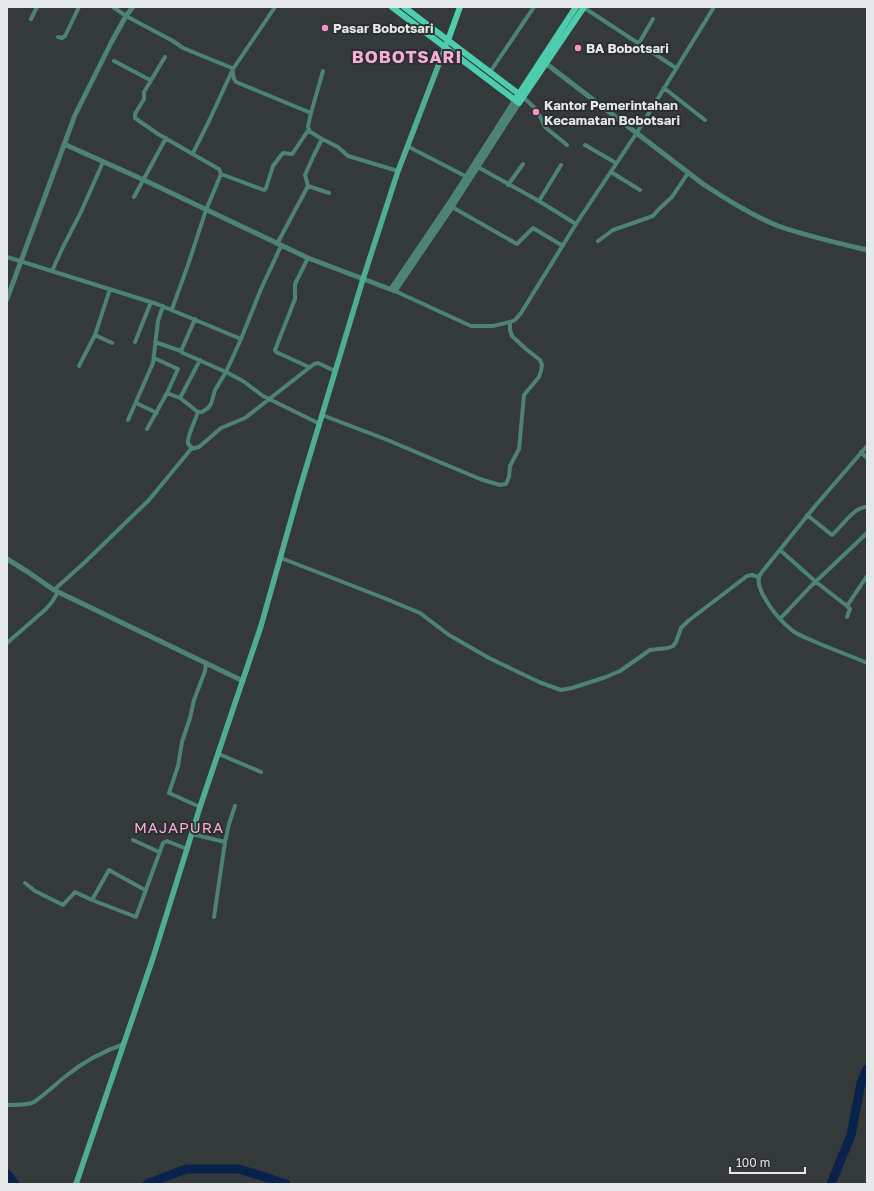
<svg xmlns="http://www.w3.org/2000/svg" width="874" height="1191" viewBox="0 0 874 1191" font-family="'Golos Text',sans-serif">
<style>
.lines{fill:none;stroke-linecap:round;stroke-linejoin:round}
.river{stroke:#08224b;stroke-width:9}
.minor{stroke:#4c8373;stroke-width:4}
.tertiary{stroke:#4c8373;stroke-width:5}
.secondary{stroke:#4fad94;stroke-width:5.5}
.primary{stroke:#4dcdae;stroke-width:6}
.poi-dot{fill:#f890cc;stroke:#2a2f2f;stroke-width:1.5}
.labels{text-anchor:middle;stroke-width:4;stroke-linejoin:round;paint-order:stroke}
.poi-label{font-size:13px;font-weight:bold;fill:#e5e8e8;stroke:#2a2f2f;text-anchor:start}
.quarter-label{font-size:15px;letter-spacing:1px;fill:#f7add6;stroke:#2a2f2f}
.district-label{font-size:17px;font-weight:bold;letter-spacing:1px;fill:#f7add6;stroke:#2a2f2f}
</style>
<rect width="100%" height="100%" fill="#343939"/>
<g class="lines">
<path class="river" d="M7,1174L15,1184
M147,1184L186,1169H239L286,1184
M831,1184L851,1135L861,1083L867,1069"/>
<path class="minor" d="M113,7L126,16L173,41L183,48L232,68L234,79L236,82L311,113L308,126L309,131L322,139L338,147L348,156L398,171
M583,7L676,68
M31,19L37,7
M58,37L62,38L65,36L79,7
M639,43L653,19
M165,57L144,92V99L135,114V118L158,134L217,168L219,169L221,174L206,210L188,265L172,309
M114,61L150,80
M490,72L534,7
M664,88L705,120
M523,97L537,110L545,127L567,145
M311,113L323,71
M585,145L616,163
M407,146L467,177
M193,153L209,121L233,69L275,7
M476,166L539,201L576,224
M611,172L640,190
M221,174L264,190L266,188L273,166L282,154L283,153L292,154L293,153L309,129
M508,185L523,164
M308,186L329,193
M134,197L166,138
M539,201L561,165
M452,207L517,244L533,228L563,246
M598,241L613,230L653,216L659,209L672,197L688,173
M277,244L308,186L305,175L313,157L322,139
M281,246L261,289L241,339L226,372L243,381L263,396L320,424
M7,257L157,304L241,339
M308,258L295,284V299L275,350L276,352L309,367
M52,271L62,249L81,212L103,162
M395,291L471,326H493L510,322L515,320L521,313L576,224L636,134L714,7
M95,335L112,343
M135,342L151,302
M155,342L181,351
M154,358L178,369L167,393
M79,366L95,335L110,289
M180,398L200,360
M136,403L157,413
M322,415L385,439L480,479L500,485L506,484L509,477L510,466L519,449L524,395L539,377L541,371L542,365L540,360L526,349L512,336L510,330V322
M128,420L153,363L158,321L163,306
M147,429L167,393L180,398L198,412H202L208,408L211,404L215,390L226,372L183,353L181,351L195,319
M867,446L816,505L762,572C756,579 759,587 763,595C770,608 781,622 793,631C800,636 809,639 818,643C834,650 851,656 867,663
M193,448C191,447 189,446 188,443C187,436 196,419 198,412
M861,452L867,458
M807,515L832,535C842,527 853,507 867,507
M780,550L816,582L847,606L850,609L847,617
M281,558L384,598L420,613L449,635L489,658L539,682L561,690L572,688L606,677L620,671L650,650L668,648L673,646L676,642L681,628L688,621L747,576L752,575L758,577
M54,590L85,562L149,500L191,449L199,447L221,428L245,418L314,364L318,363L335,371
M847,606L867,576
M780,619L810,587L867,533
M7,643L46,609L52,602L58,592
M219,754L261,772
M200,807L169,793L178,766L182,742L190,718L194,700L205,671L206,664
M192,834L225,842L214,917
M133,840L159,852
M225,842L229,824L235,806
M25,883L35,891L63,905L75,892L92,900L109,870L145,890
M92,900L136,917L163,843L167,841L187,849
M7,1105C15,1105 24,1105 32,1103C40,1099 58,1082 66,1076C83,1062 104,1051 124,1044"/>
<path class="tertiary" d="M544,62L703,184C727,200 751,215 778,226C807,236 837,243 867,250
M64,144L144,180L308,258L395,291L452,207L519,103
M391,289L448,205L515,100
M7,299L75,115L111,43L126,16L133,7
M7,559L28,572L54,590L243,681"/>
<path class="secondary" d="M76,1184L153,958L200,807L261,626L300,488L363,279L398,171L445,48"/>
<path class="primary" d="M392,7L519,103L584,7
M404,7L523,97
M447,43L460,7
M517,97L576,7"/>
</g>
<g class="poi-dot">
<circle cx="325" cy="28" r="4"/>
<circle cx="578" cy="48" r="4"/>
<circle cx="536" cy="112" r="4"/>
</g>
<g class="labels">
<g class="poi-label">
<text x="333" y="33">Pasar Bobotsari</text>
<text x="586" y="53">BA Bobotsari</text>
<text x="544" y="110">Kantor Pemerintahan<tspan x="544" dy="15">Kecamatan Bobotsari</tspan></text>
</g>
<g class="quarter-label">
<text x="179" y="833">MAJAPURA</text>
</g>
<g class="district-label">
<text x="407" y="63">BOBOTSARI</text>
</g>
</g>
<rect width="874" height="1191" fill="none" stroke="#e5e8e8" stroke-width="16"/>
<path d="M730 1167v6h75v-6" fill="none" stroke="#e5e8e8" stroke-width="2"/>
<text x="736" y="1167" font-size="12" fill="#e5e8e8" stroke="#2a2f2f" stroke-width="3" paint-order="stroke">100 m</text>
</svg>
